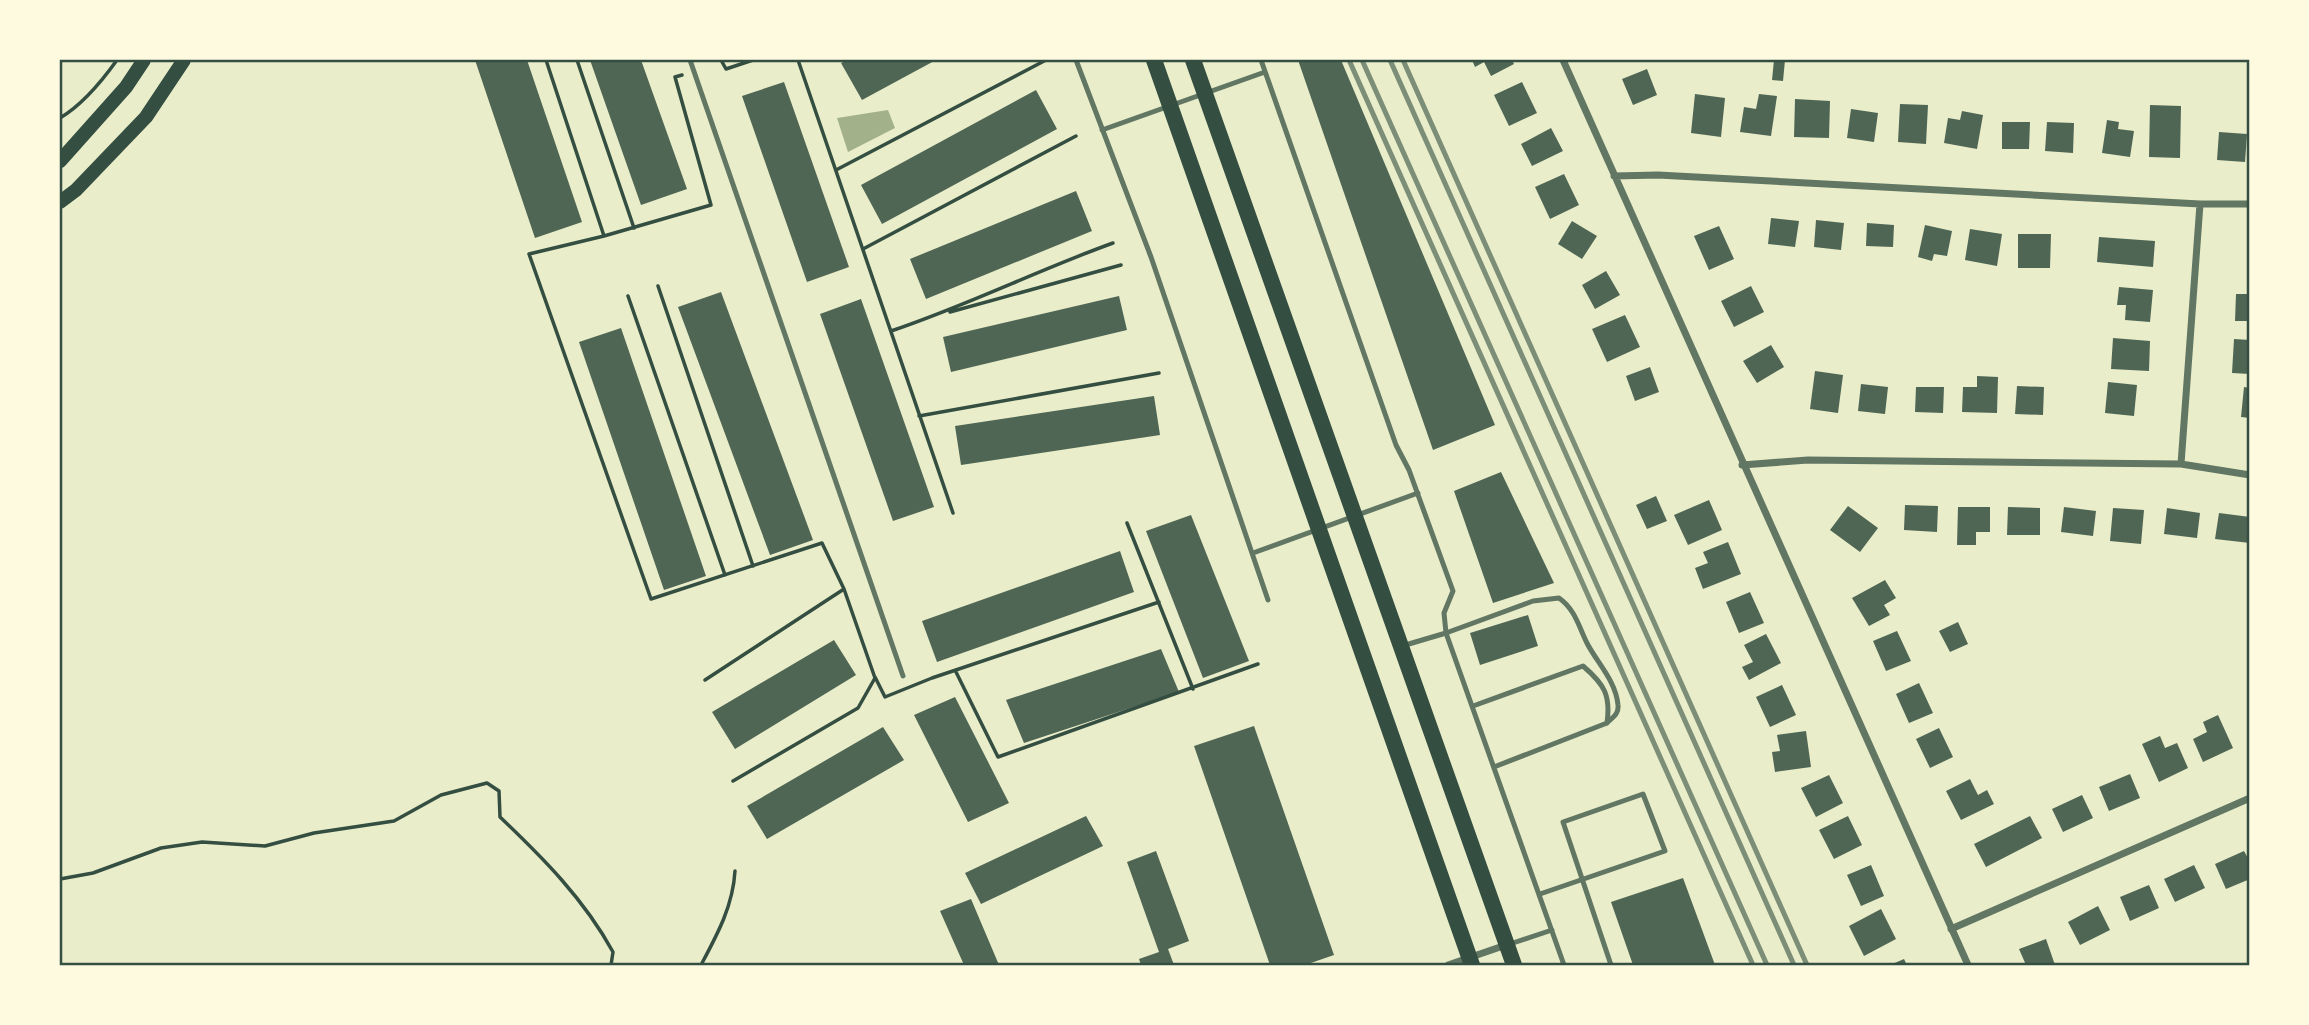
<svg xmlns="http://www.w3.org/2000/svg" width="2309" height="1025" viewBox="0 0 2309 1025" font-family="Manrope,sans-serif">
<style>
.water{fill:#a3b18a}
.building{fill:#4f6655}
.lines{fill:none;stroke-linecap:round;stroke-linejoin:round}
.path{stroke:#344e41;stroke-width:3.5}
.service{stroke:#617663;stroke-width:5}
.minor{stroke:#617663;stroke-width:7}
.secondary{stroke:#344e41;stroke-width:14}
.primary{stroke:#344e41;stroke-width:16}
.rail{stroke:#7c8e77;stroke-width:5}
.neatline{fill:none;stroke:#344e41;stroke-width:2.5}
</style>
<rect width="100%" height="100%" fill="#e9edc9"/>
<path class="water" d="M888,110L895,128L848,152L837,118Z"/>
<path class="building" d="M475,60H527L582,222L535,238Z
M590,60H641L687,189L641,205Z
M847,60H936L862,100L841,63Z
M1298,60H1341L1495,425L1433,450Z
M1472,60H1512L1514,64L1491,76L1484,62L1475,67Z
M1774,60H1785L1783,81L1772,80Z
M1647,69L1657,95L1633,105L1622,79Z
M784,82L849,267L807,282L742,96Z
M1522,82L1537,113L1509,126L1494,95Z
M1036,90L1057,129L882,224L861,185Z
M1695,94L1725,98L1721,137L1691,133Z
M1759,94L1777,96L1771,136L1740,132L1744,107L1756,109Z
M1795,99L1830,101L1829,138L1794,137Z
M1900,104L1928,105L1926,144L1898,142Z
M2150,105L2181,106L2180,158L2149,157Z
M1851,109L1878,113L1874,142L1847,138Z
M1962,111L1983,115L1977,149L1944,143L1948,118L1960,120Z
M2107,120L2119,122L2118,129L2134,131L2130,157L2102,153Z
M2002,122H2030L2029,149H2002Z
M2047,122L2074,123L2073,153L2045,151Z
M1551,128L1563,151L1532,166L1521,144Z
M2219,132L2247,134L2245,162L2217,160Z
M1564,174L1579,205L1550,219L1535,187Z
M1076,191L1092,231L926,299L910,259Z
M1771,218L1799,221L1795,247L1768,244Z
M1816,220L1844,223L1841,250L1814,247Z
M1572,221L1597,236L1582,259L1558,244Z
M1867,223L1894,225L1893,247L1866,246Z
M1925,225L1952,231L1947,256L1934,254L1932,261L1918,257Z
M1719,226L1734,259L1709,270L1694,236Z
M1970,229L2002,234L1997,266L1965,260Z
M2018,234H2051L2050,268H2018Z
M2099,237L2155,241L2153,267L2097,262Z
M1606,271L1620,295L1595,309L1582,285Z
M1751,286L1764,312L1734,327L1721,301Z
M2119,287L2153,290L2150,322L2125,320L2126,305H2117Z
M721,292L813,540L770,555L678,307Z
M2236,294H2250V321H2235Z
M1119,296L1127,330L951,372L943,337Z
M861,299L934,507L893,521L820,314Z
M1625,315L1640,347L1607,362L1592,329Z
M621,328L706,576L664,590L579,342Z
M2113,338L2150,341L2149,371L2111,369Z
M2234,339L2250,340V374L2232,373Z
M1771,345L1784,367L1757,383L1743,361Z
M1650,367L1659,392L1635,401L1626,376Z
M1815,371L1843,375L1838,413L1810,409Z
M1977,376L1998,377L1997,413L1962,412L1963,387H1977Z
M2108,382L2137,385L2134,416L2105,413Z
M1861,384L1888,387L1885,414L1858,411Z
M2017,386L2044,387L2043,415L2015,414Z
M1916,387H1944L1943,413L1915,412Z
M2244,387L2250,388V418L2241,417Z
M1154,396L1160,435L961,465L955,426Z
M1501,472L1554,583L1493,603L1454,491Z
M1656,496L1667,521L1647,529L1636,505Z
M1709,500L1722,530L1688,545L1674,515Z
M1905,505L1938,506L1937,532L1904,530Z
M1848,506L1878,528L1860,552L1830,530Z
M1958,507H1990V532H1976V545H1957Z
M2008,507L2040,508V535H2007Z
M2064,507L2096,511L2093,536L2061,532Z
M2113,508L2144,510L2141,544L2110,541Z
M2167,508L2200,513L2197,538L2164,534Z
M2219,513L2250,517V543L2215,539Z
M1191,515L1249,661L1203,678L1146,531Z
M1728,542L1741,574L1703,589L1695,568L1708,563L1703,552Z
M1120,551L1134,592L937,662L922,621Z
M1885,580L1896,598L1884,605L1890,615L1869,626L1852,598Z
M1750,592L1764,623L1739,633L1726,602Z
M1528,615L1538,646L1480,665L1470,633Z
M1958,622L1968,644L1950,652L1939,631Z
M1897,631L1911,661L1886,671L1873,641Z
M1766,634L1781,663L1749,680L1742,667L1753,662L1744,645Z
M834,640L856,675L735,749L712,712Z
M1161,649L1179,692L1024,743L1006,700Z
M1919,683L1933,713L1909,723L1896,694Z
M1782,685L1796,715L1770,727L1756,697Z
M955,697L1009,803L968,822L914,715Z
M2218,715L2233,748L2203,762L2193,739L2207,732L2203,722Z
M1254,726L1334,955L1305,965H1270L1194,746Z
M883,727L904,760L767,839L747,806Z
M1939,728L1953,757L1930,768L1916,739Z
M1806,731L1811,767L1775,772L1772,752L1780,751L1777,735Z
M2160,736L2165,748L2177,743L2188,768L2159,782L2142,744Z
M2130,774L2140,798L2109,811L2099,787Z
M1829,775L1843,803L1816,817L1801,788Z
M1970,779L1978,795L1987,790L1994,804L1961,820L1946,791Z
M2082,795L2093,818L2063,832L2052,809Z
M1086,816L1103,846L981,904L965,873Z
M1848,816L1862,845L1834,859L1819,830Z
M2030,816L2042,838L1986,867L1974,844Z
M1156,851L1189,941L1168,949L1174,965H1141L1139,959L1159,952L1127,862Z
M2244,851L2250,862V879L2226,889L2215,864Z
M1871,865L1884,896L1861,906L1847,875Z
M2194,865L2205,888L2175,902L2164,879Z
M1683,878L1715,965H1633L1611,902Z
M2149,885L2159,908L2130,921L2120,897Z
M971,899L999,965H964L940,911Z
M2098,906L2110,930L2080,945L2068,922Z
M1881,909L1896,939L1864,956L1849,926Z
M2046,939L2055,965H2026L2019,949Z
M1904,959L1907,965H1890Z"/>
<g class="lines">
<path class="path" d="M546,60L604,236L711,205L675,77L682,75
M577,60L634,228
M721,60L726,69L753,60
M798,60L953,513
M60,118C82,105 102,81 117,60
M836,170L1046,60
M604,236L529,254L651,599L822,543L844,589L705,680
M863,249L1076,136
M658,286L753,566
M628,296L725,575
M950,312L1121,265
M891,331C966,306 1038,270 1113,243
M919,416L1159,373
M1127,523L1193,689
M956,672L998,757L1258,664
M875,677L885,697L932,678L1159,602
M733,781L858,708L875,678L844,589
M60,879L93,873L161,848L202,842L265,846L314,833L394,821L441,795L487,783L499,791L500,817C543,858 584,899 613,952L611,965
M701,965C717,935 733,906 735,871"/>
<path class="service" d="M690,60L903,676
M1076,60L1151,257L1268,600
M1261,60L1396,445L1409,470L1453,591L1444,613L1446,633L1533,601L1559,598C1576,610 1579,628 1588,645C1599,665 1616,682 1618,705C1619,714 1613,717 1607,723
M1102,130L1265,72
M1253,553L1418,493
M1402,646L1446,633L1564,965
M1473,706L1583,666C1604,684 1611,695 1607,723L1494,767
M1540,894L1665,851L1643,794L1563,822L1611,965
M1510,944L1552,930"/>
<path class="minor" d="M1563,60L1968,965
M1614,176L1658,175L2200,204H2250
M2181,464L2200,204
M1742,465L1808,460L2181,464L2250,475
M1951,929L2250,798
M1448,965L1506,945"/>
<path class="secondary" d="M60,161L126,87L144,60
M60,202L76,190L146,117L184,60"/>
<path class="primary" d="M1154,60L1472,965
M1193,60L1514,965"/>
<path class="rail" d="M1349,60L1753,965
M1362,60L1767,965
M1390,60L1794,965
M1403,60L1807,965"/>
</g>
<rect width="2309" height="1025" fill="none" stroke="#fefae0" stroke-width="122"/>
<rect x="61" y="61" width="2187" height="903" class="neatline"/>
</svg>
